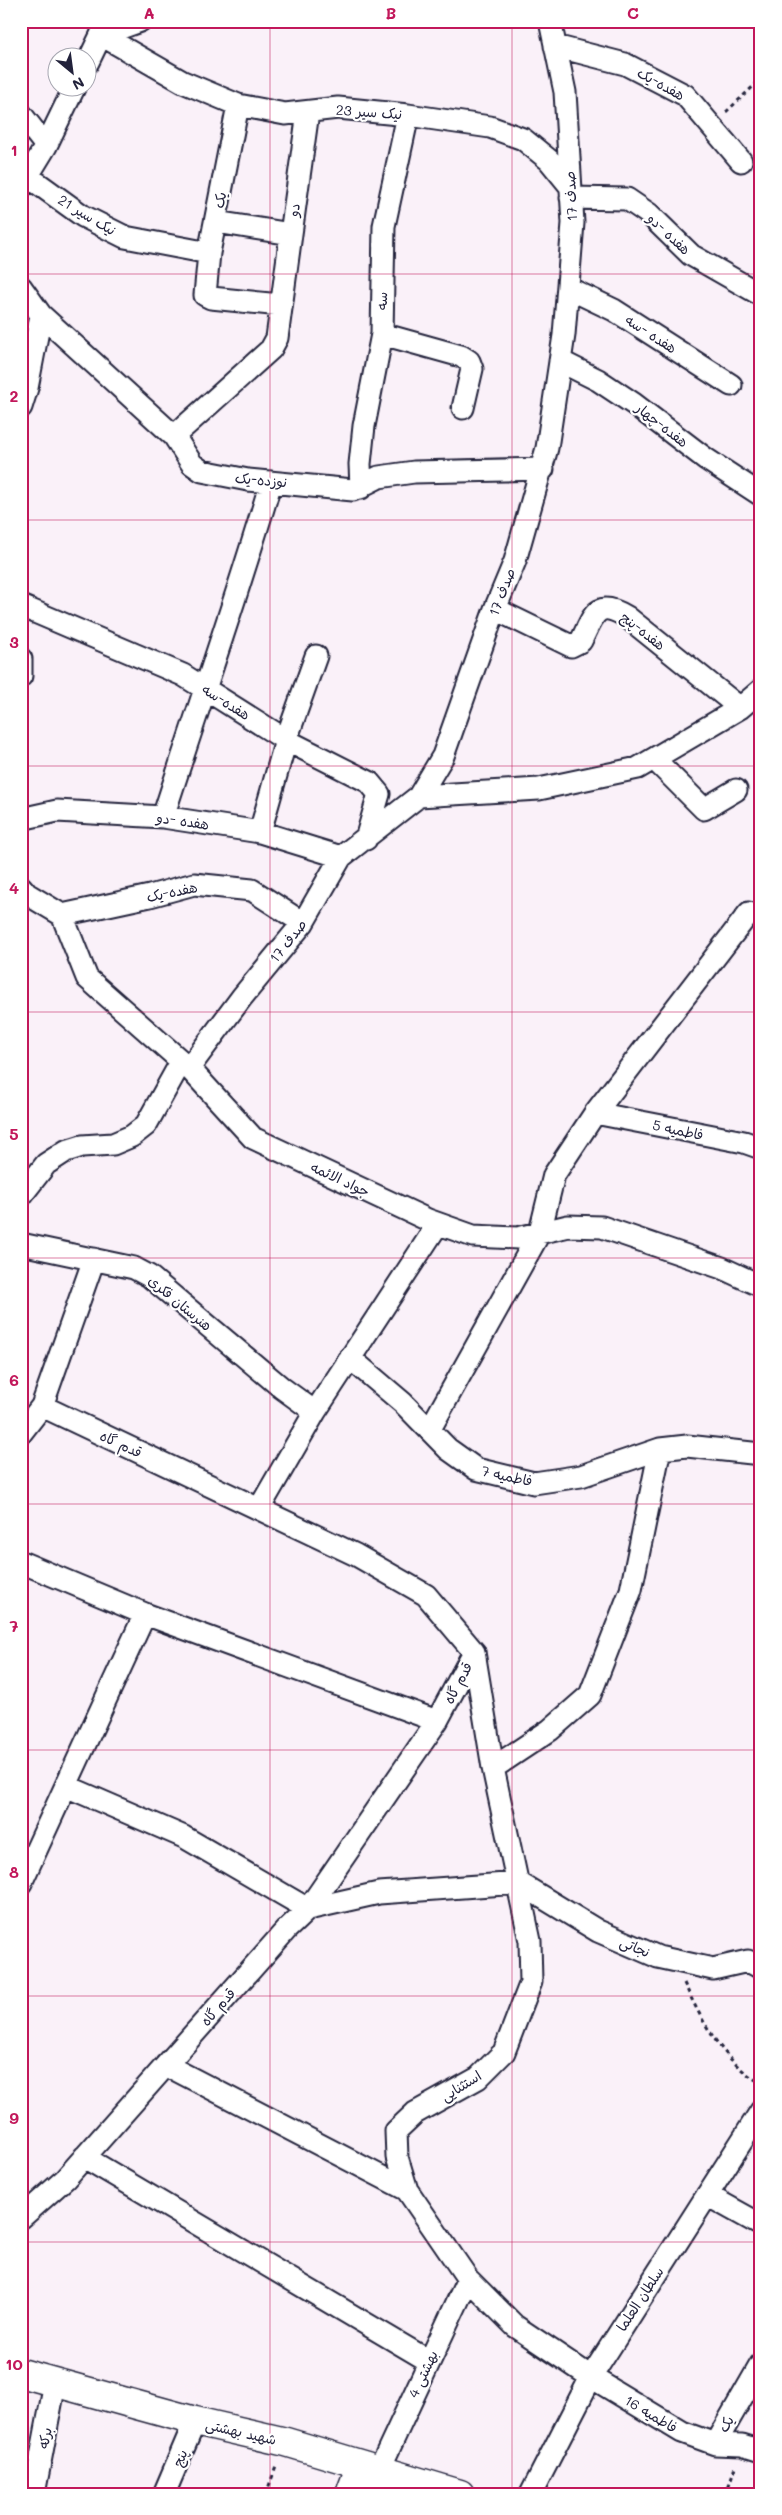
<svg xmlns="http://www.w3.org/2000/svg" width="782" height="2515" viewBox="0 0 782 2515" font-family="Mali,'Playpen Sans Arabic',sans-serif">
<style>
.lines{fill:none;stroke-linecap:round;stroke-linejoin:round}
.street-casing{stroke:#22223b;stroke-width:25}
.secondary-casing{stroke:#22223b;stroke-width:31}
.path{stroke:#22223b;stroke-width:3;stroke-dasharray:4 4;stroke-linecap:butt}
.street{stroke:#fff;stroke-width:21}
.secondary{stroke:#fff;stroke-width:28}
.grid{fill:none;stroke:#c2185b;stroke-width:1;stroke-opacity:0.55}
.labels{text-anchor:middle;stroke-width:4.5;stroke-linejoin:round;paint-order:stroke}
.street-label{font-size:14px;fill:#22223b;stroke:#fff}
.neatline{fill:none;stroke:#c2185b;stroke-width:2}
.grid-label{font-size:16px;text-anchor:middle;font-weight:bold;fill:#c2185b}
</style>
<rect width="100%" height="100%" fill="#faf1f9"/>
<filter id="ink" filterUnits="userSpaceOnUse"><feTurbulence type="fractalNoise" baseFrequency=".02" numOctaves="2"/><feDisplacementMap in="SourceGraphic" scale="10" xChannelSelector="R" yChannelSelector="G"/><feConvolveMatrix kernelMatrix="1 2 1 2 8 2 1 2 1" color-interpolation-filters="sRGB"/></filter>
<g filter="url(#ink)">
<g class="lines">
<g class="street-casing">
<path id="street" d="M101,35L183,82L238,105L285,114L338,108L408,115L490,127L523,139L549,160L571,187
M101,35L140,21
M555,46L625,64L685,95L741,161
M88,62L101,35L105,23
M238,105L209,253L205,295L211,298L280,305
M21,114L46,146
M29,177L83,216L125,237L209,253
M21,187L46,146L74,88
M571,198L627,199L649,214L691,255L761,295
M216,222L291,234L308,112
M21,287L41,315L27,388L21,407
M568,288L614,310L731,385
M41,315L174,436L192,464L202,471L248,480L353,490L379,477L414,472L543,469
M382,334L461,356L469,361L472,369L463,408
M560,361L598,380L634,404L706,459L761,495
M174,436L271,349L277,338L291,234
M361,488L360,464L364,426L382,334L384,226L408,115
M21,606L183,675L286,740L369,782L379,794L366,839
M495,609L571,646L581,641C594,615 596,598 627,617L740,708
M21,659V676
M654,759L704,809L736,790
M419,796L539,789L638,768L740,708L761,690
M163,817C199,705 238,594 271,482
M21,819L57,811L163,817L260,832L341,857
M260,832L286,740L316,656
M21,887L27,894L62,915L87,978L189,1068L253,1138L428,1220L473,1236L518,1238L568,1226L602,1227L722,1268L761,1286
M62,915L150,896L194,884L252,890L303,923
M189,1068L242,997L303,923L341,857L419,796L443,756L495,609L515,561L547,448L564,335L573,223L565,92L550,21
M595,1113L744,1142L761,1148
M21,1196L46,1164L66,1151L82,1146L113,1144L132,1136L146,1125L181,1062
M21,1244L134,1268L149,1276L282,1388L315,1412
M350,1358L403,1403L448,1449L476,1469L534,1483L581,1476L660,1449L687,1446L761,1454
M430,1429L540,1232L554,1175L595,1113L749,913
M21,1433L42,1406
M259,1509L315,1412L438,1224
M21,1562L145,1614L437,1721
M474,1652L493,1768L530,1941L531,1982L504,2052L478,2078L415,2113L396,2131L397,2157L407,2190L468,2279L515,2326L591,2377L682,2432L715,2444
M493,1768L550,1730L590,1695L631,1590L660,1449
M66,1786L184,1837L308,1909L379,1893L519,1883L598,1931L658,1957L713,1969L748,1961L761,1968
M21,1883L145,1614
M166,2065L407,2190
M84,2157L429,2361
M707,2195L761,2225
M21,2218L65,2179L286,1930L308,1909L437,1721L474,1652L426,1595L356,1555L42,1406L94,1259
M761,2364L715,2444L742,2445L761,2451
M379,2470L468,2279
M34,2494L55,2383
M164,2494L195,2421
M531,2494L591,2377L761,2111"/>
</g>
<g class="secondary-casing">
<path id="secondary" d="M21,2373L195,2421L286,2442L460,2494
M350,2494L361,2465
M371,2494L379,2470"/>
</g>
<path class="path" d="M726,112L761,79
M684,1983C702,2021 723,2062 761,2083
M266,2494L277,2464
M726,2494L736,2464"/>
<use href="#street" class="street"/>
<use href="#secondary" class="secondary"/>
</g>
</g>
<path class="grid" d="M270,21V2494M512,21V2494M21,274H761M21,520H761M21,766H761M21,1012H761M21,1258H761M21,1504H761M21,1750H761M21,1996H761M21,2242H761"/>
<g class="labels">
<g class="street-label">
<text transform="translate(661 84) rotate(29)" y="5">هفده-یک</text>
<text transform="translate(369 112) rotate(4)" y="5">نیک سیر 23</text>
<text transform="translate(571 196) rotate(-93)" y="5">صدف 17</text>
<text transform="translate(220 200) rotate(-79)" y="5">یک</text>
<text transform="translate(294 210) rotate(-82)" y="5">دو</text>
<text transform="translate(87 215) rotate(31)" y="5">نیک سیر 21</text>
<text transform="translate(669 234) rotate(43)" y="5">هفده -دو</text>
<text transform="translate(382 301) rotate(-89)" y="5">سه</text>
<text transform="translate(651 334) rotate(33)" y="5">هفده -سه</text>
<text transform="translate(662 425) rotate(38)" y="5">هفده-چهار</text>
<text transform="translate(261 480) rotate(5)" y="5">نوزده-یک</text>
<text transform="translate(502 592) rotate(-69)" y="5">صدف 17</text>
<text transform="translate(643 631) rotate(38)" y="5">هفده-پنج</text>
<text transform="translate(226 702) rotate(32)" y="5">هفده-سه</text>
<text transform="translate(183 821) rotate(8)" y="5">هفده -دو</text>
<text transform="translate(172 892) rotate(-12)" y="5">هفده-یک</text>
<text transform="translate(288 941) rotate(-52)" y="5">صدف 17</text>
<text transform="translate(678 1130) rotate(12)" y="5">فاطمیه 5</text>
<text transform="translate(340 1179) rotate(25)" y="5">جواد الائمه</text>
<text transform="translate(180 1303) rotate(40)" y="5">هنرستان فکری</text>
<text transform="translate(121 1444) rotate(25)" y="5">قدم گاه</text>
<text transform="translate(507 1476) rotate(12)" y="5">فاطمیه 7</text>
<text transform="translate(458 1683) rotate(-62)" y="5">قدم گاه</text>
<text transform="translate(635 1947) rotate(23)" y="5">نجاتی</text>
<text transform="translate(218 2007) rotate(-49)" y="5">قدم گاه</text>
<text transform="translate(461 2086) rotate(-32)" y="5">استثنایی</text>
<text transform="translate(640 2299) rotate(-57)" y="5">سلطان العلما</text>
<text transform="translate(423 2374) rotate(-65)" y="5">بهشتی 4</text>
<text transform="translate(651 2414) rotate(31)" y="5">فاطمیه 16</text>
<text transform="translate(726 2424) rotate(-60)" y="5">یک</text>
<text transform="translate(241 2432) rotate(13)" y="5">شهید بهشتی</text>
<text transform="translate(45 2438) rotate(-79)" y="5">برکه</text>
<text transform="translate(180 2458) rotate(-68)" y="5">پنج</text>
</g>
</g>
<rect width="782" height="2515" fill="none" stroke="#fff" stroke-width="55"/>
<g transform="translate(72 72) rotate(151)"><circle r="24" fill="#ffffff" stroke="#a7a7b1"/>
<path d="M0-4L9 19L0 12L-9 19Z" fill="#22223b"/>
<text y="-8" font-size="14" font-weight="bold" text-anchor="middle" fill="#22223b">N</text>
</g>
<rect x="28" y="28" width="726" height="2460" class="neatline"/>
<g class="grid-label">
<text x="149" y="19">A</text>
<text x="391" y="19">B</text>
<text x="633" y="19">C</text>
<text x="14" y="156">1</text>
<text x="14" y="402">2</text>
<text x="14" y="648">3</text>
<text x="14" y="894">4</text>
<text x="14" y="1140">5</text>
<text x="14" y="1386">6</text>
<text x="14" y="1632">7</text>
<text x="14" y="1878">8</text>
<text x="14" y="2124">9</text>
<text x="14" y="2370">10</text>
</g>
</svg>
